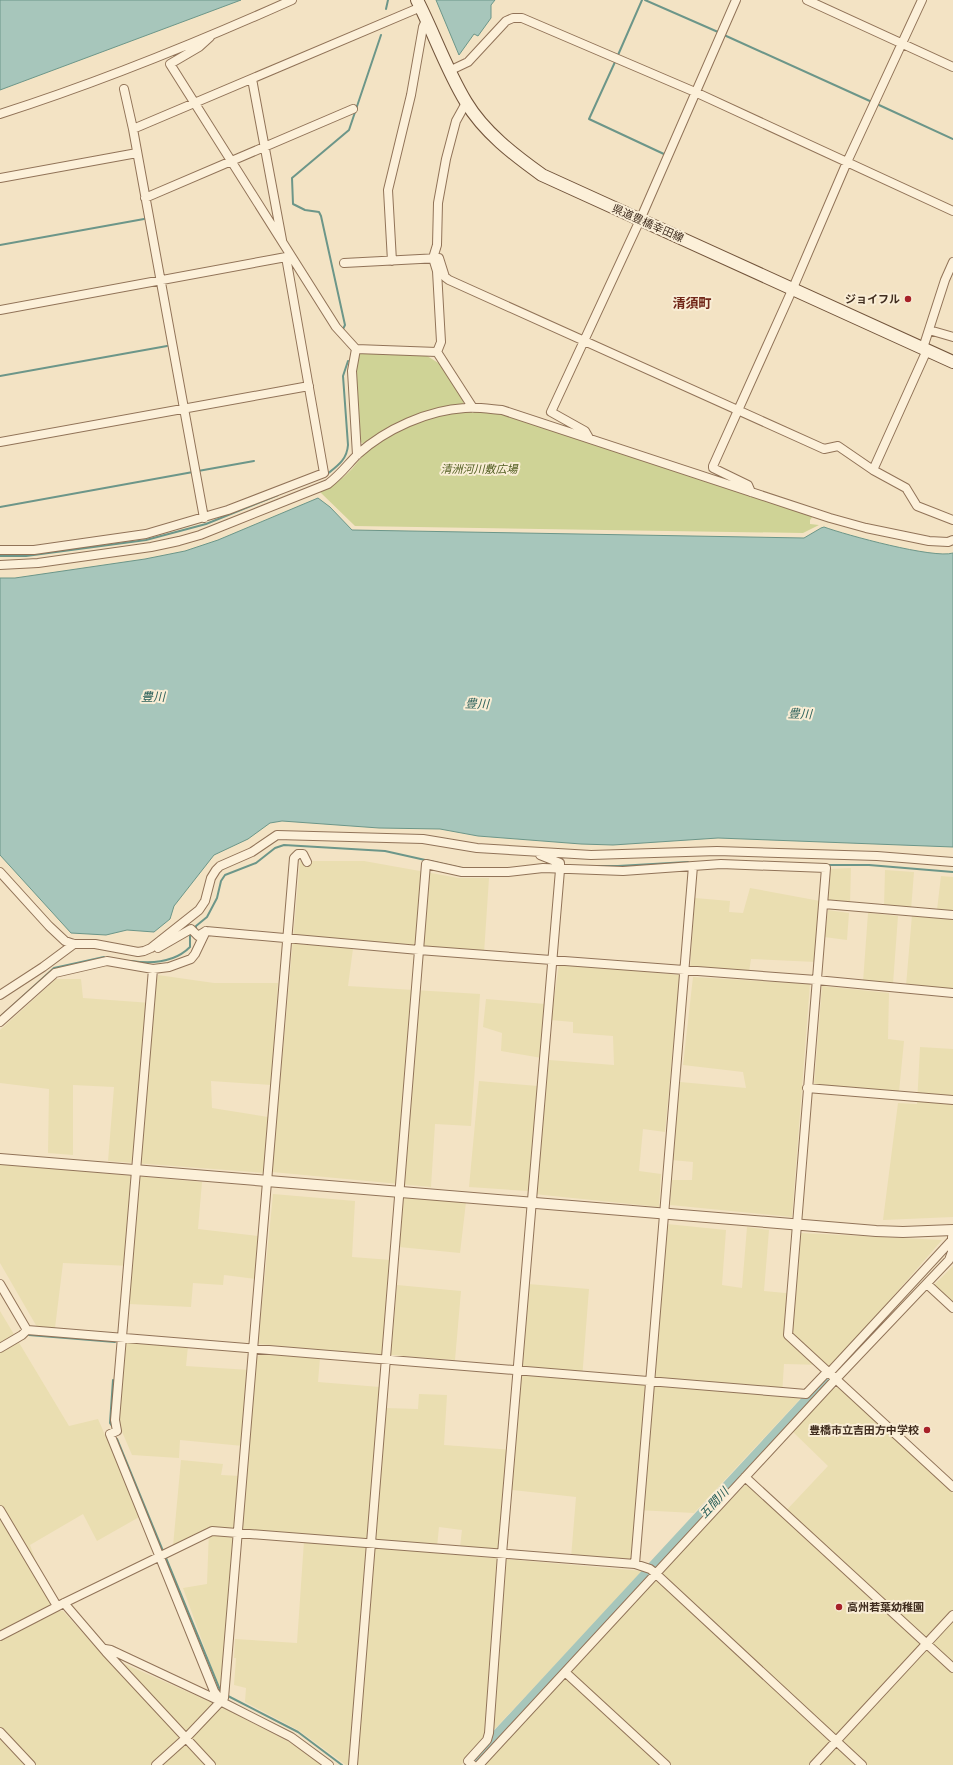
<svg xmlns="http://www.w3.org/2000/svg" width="953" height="1765" viewBox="0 0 953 1765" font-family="Literata,'Noto Sans JP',serif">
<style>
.farmland{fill:#eadeb1}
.green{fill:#cfd396}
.water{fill:#a7c6bb;stroke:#6c9689}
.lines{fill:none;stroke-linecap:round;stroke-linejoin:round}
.stream{stroke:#6c9689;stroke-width:2}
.river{stroke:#a7c6bb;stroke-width:13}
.minor-casing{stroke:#917358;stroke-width:10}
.tertiary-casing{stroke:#917358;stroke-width:12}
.secondary-casing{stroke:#72543b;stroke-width:14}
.minor{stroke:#fcf0d9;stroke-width:8}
.tertiary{stroke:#fcf0d9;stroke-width:10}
.secondary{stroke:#fcf0d9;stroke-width:12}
.poi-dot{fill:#a72128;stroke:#f9edd5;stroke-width:1.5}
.labels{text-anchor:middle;stroke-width:4;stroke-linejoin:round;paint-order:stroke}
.street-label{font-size:11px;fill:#3f2c1e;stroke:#f9edd5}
.poi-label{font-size:11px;font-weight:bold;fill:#3f2c1e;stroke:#f9edd5;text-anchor:end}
.park-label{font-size:11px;font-style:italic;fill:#525e22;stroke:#f9edd5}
.water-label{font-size:12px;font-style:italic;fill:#2b605a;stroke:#f9edd5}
.quarter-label{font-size:13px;font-weight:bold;fill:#712618;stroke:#f9edd5}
</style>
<rect width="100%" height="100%" fill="#f3e3c4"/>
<path class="farmland" d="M300,861H364L459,878H489L484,953L354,941L348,986L480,994L471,1126L435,1124L431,1187L272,1172Z
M851,868L850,904L827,902L830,869Z
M885,870L914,872L911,910L884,907Z
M941,876L953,877V912L937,910Z
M750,888L820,901L816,962L751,959L749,972L690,968L695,898L730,901L729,912L743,913Z
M828,910L849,913L847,940L824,937Z
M868,913L898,916L893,984L863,982Z
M912,915L953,919V989L906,986Z
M559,964L680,975L665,1132L643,1129L639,1171L661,1174L659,1207L534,1194L549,1060L614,1065L613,1036L573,1033V1022L551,1020Z
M158,975L214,983H278L271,1085L211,1081L212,1108L268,1117L265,1173L108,1161L114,1087L73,1085V1155L48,1153L49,1089L0,1083V1030L56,979H81L83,998L151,1003Z
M693,977L810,984L792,1217L670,1205L672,1180H692L693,1162L672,1160L680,1082L746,1088L743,1072L683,1065Z
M822,986L889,993L888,1039L904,1041L899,1092L814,1086Z
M486,999L545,1004L542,1058L501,1051L502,1033L483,1027Z
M920,1047L953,1049V1217L883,1220L898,1103L917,1104Z
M479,1081L538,1086L528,1191L469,1187Z
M0,1164L202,1182L198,1229L258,1236L256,1279L224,1275L223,1285L193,1283L191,1307L129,1304L130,1266L63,1263L55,1328L37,1327L0,1263Z
M273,1194L355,1201L352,1257L391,1260L382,1355L258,1344Z
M404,1197L466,1202L460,1253L399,1247Z
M667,1224L726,1230L722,1285L742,1288L747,1227L769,1230L764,1291L796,1294L801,1233L942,1240L829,1370L824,1365L784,1364L782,1395L801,1398L694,1513L637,1510L632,1558L629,1562L571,1558L576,1497L504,1489L501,1549L460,1547L462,1530L439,1527L437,1547L376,1542L374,1539L385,1408L418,1409L419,1394L447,1395L444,1445L515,1450L528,1284L589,1289L582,1379L653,1385Z
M953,1266V1305L933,1286Z
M397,1285L461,1291L455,1360L391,1355Z
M0,1311L69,1426L98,1419L141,1516L97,1541L83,1514L30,1545L52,1606L0,1632Z
M125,1341L188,1346L186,1366L250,1370L243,1446L180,1440L179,1458L132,1455L120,1427L118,1418Z
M263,1354L320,1358L318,1382L380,1387L368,1540L242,1529L256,1357Z
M839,1387L953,1493V1765H480L655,1578L746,1484L781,1516L828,1466L792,1431L830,1389Z
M181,1460L223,1464L221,1475L241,1476L223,1684L218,1685L183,1588L207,1584L209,1530L173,1546Z
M304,1541L367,1547L643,1571L461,1765H346L298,1730L245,1702L246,1688L234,1685L236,1658H234L235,1639L297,1643Z
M59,1611H63L102,1654L224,1708L293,1744L321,1765H0V1641Z"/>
<path class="green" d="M359,353L424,354L440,364L464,401L462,406L444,409L367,444H363L361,442L355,372Z
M457,411H495L813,516L810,520V524L819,525L803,533L355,526L319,491C334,485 346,477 356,464C361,459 364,453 370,448C394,427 427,419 457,411Z"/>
<path class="water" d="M0,0H241L0,90Z
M436,0H495L491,5V18L478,36L474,34L459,55Z
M318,498L330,507L352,530L804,538L821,528L824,527C846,535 934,559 953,553V847L718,838L613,845L581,844L478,836L440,829L379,828L282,821L270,823L248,839L214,855L174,906L170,919L154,932L127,930L106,935L71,933L0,855V578H15L145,559L185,551L218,540Z"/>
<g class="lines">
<path class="stream" d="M645,0L718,32
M386,9L388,0
M724,35L872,102
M618,55L642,0
M615,62L589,119L666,155
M879,105L953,139
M0,245L144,219
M343,329L345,325L321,216L319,212L305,210L293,204L292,178L349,130L381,35
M0,376L167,346
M198,471L254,461
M326,475C337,466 347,460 348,445L343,376L348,361
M0,507L193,472
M0,556H26L146,540L206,524L278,495
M826,865H869L953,872
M591,866H618L688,862
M196,930V926L207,917L217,898L221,881L225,875L256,863L275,848L284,845L385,851L461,868H476
M131,961C152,964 175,962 190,947V936L193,933
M0,1017L54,968L104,957
M29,1335L115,1342
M112,1426L110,1423L113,1380
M117,1439L163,1551
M166,1558L220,1690
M228,1696L298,1732L342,1765"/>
<path class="river" d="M471,1765L841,1365"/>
<g class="minor-casing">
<path id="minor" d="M807,0L953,67
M210,37L199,47L170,64L336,327L356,349L437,352
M449,71L468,62L506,21L513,18H522L695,92L953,211
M252,79L282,240
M124,89L133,129L204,518
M466,103L456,121L446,159L438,203L437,245L433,258L437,271L441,342L437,352L473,408
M0,114C100,82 196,43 292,0
M133,129L421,7
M0,178L137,153
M145,198L353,109
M392,261L388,190L411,95L423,27L426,20
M344,263L439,258L445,277L449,280L824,449L838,446L873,470L906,488L917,506L953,520
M0,310L286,257
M929,330L953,337
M923,348L945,280L953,262
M356,349L352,371L357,455
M589,438L585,431L551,412L640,220L736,0
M0,442L309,386
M873,470L927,350
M751,492L748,485L713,468V466L793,288L847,162L922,0
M0,550H34L146,534L228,510L324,473L286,257L290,256
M0,565L38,563L151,547L179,541L200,535L328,484C341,474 347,465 358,454C386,429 428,410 465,408C477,407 490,409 502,410L830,518L866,528L929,541L948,542L953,540
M0,872L49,926L65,941L74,944H95L138,952L144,951L151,948L199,910L205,901L211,878L216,870L220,866L252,852L277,835L423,839L477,848L591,855L717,851L877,856L953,862
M824,904L953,915
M158,948L191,929L198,936L206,931L419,950L816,980L953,993
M153,969L115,1420L117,1431L110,1434L214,1691L222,1702
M0,995L43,967L74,944
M0,1022L55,973L107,961L153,969L169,967L191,959L195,954L206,931
M807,1088L953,1100
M0,1284L27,1330
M927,1284L953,1308
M0,1348L22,1335L27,1330L806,1394L827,1372H830L952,1240
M745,1477L953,1668
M0,1510L57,1606
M635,1564L693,866
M64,1603L106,1652L211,1765
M0,1636L64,1603L212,1531L635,1564L650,1569L655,1573L862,1765
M105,1649L111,1650L222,1702L291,1737L329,1765
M565,1672L666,1765
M0,1732L31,1765
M156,1765L186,1738L224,1698L294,858L298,854H303L307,862
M353,1765L426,864L462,872H508L543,868L623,871L721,864L826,868L788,1335L953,1487
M473,1765L468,1761L487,1740L489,1733L502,1554L560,870V863L540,855L539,852
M479,1765L833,1382L949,1260L952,1252V1237
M814,1765L953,1615"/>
</g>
<g class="tertiary-casing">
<path id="tertiary" d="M0,1159L876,1231L903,1232L953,1230"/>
</g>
<g class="secondary-casing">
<path id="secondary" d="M417,0C434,33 446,69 466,102C484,132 514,155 542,175L953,362"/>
</g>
<use href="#minor" class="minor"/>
<use href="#tertiary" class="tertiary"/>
<use href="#secondary" class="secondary"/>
</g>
<g class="poi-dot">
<circle cx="908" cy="299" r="4"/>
<circle cx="927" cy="1430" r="4"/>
<circle cx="839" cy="1607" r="4"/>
</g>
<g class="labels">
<g class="street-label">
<text transform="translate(648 223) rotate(24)" y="4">県道豊橋幸田線</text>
</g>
<g class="poi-label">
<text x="900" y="303">ジョイフル</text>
<text x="919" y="1434">豊橋市立吉田方中学校</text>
<text x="847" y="1611" text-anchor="start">高州若葉幼稚園</text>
</g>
<g class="park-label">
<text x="479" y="473">清洲河川敷広場</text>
</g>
<g class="water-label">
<text x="153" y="701">豊川</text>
<text transform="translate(477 704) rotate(2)" y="4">豊川</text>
<text transform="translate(800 714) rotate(2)" y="4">豊川</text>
<text transform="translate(714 1503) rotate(-47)" y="4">五間川</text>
</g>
<g class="quarter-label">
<text x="692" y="308">清須町</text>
</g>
</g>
</svg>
